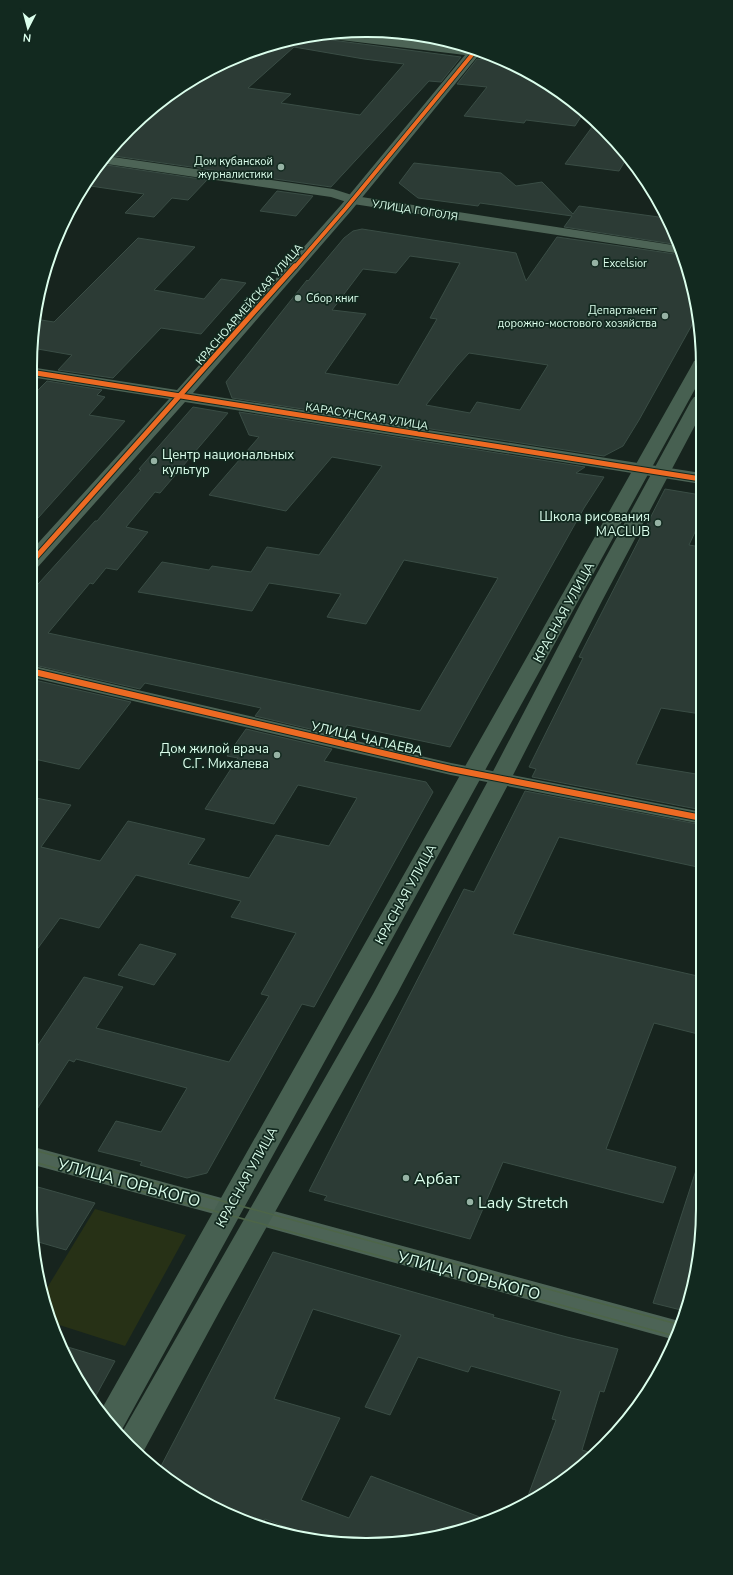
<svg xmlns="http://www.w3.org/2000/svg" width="733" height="1575" viewBox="0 0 733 1575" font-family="'Nunito Sans',sans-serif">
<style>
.green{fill:#273116}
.building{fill:#2c3b35;stroke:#3a4d45;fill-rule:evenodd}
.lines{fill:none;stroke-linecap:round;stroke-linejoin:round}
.minor{fill:#4d6456;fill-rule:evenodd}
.tertiary{fill:#4d6456;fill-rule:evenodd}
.secondary{fill:#476051;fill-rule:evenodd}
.tram{stroke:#4d6548;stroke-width:1.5}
.cycleway-far2-casing{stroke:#12291f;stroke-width:5.5}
.cycleway-far1-casing{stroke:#12291f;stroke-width:7}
.cycleway-casing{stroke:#12291f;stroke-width:8}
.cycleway-far2{stroke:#ed6a23;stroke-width:4}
.cycleway-far1{stroke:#ed6a23;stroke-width:5}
.cycleway{stroke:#ed6a23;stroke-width:6}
.poi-dot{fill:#96b2a4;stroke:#12291f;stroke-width:1.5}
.labels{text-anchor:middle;stroke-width:3.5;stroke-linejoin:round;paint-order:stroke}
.far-poi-label{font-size:11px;fill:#dbfeec;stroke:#12291f;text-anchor:end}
.far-street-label{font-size:11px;fill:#dbfeec;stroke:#12291f}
.poi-label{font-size:13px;fill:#dbfeec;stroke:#12291f;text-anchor:end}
.street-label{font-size:13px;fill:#dbfeec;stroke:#12291f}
.near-poi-label{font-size:16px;fill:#dbfeec;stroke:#12291f;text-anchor:start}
.near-street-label{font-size:16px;fill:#dbfeec;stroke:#12291f}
.rim{fill:none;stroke:#dbfeec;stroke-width:2}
</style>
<rect width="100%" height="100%" fill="#17241e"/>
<path class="green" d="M95,1209L186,1235L125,1346L50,1322L44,1293Z"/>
<path class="building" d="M366,30L432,36L444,40L442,42L351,31Z
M317,35L324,39L461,57L441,82L429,81L331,187L107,155L128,129L179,87L238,56L301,37ZM294,47L364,59L404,64L360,115L281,103L291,94L248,88Z
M477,59L506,62L571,99L584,112L575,126L526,120L524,123L464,116L487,87L457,84Z
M595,123L628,156L619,171L565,164Z
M414,163L501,173L516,186L542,182L573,214L579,206L666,218L677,238L679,245L564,227L572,216L480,203L478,206L418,198L399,183Z
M99,164H100L207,180L188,200L172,198L154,217L125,213L144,194L84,185Z
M277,191L313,196L296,216L260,211Z
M362,229L516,253L526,281L557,237L682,255L698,314L639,420L623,446L604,456L232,398L226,382L307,280L308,281L344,238L353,231ZM410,256L460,263L430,318L437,319L398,385L325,373L366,314L332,310L363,269L396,273ZM469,353L548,365L520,410L477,402L470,413L426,405L457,366Z
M138,238L195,247L154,290L204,299L221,279L246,283L201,334L161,328L113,378L58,370L72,355L32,348L35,319L54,322Z
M47,381L102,390L97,395L105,397L89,415L125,421L30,527V398Z
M193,407L228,413L160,493L155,492L126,527L148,532L117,570L106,568L93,584L90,583L48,633L420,711L498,578L404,560L366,624L327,617L341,594L269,583L252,611L138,592L162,562L209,570L212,566L251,572L267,547L319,555L382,466L332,457L286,511L209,495L259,437L249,435L239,412L585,467L576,473L604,477L584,508L450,747L347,725L340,736L255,716L261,708L145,683L140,689L30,664V593L95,521H97L141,470L139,469Z
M665,489L701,495V519L689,545L701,547V714L661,708L636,764L702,775V810L532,777L536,769L529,767L583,658L579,657Z
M30,679L131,702L79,769L30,758Z
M246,729L332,749L324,761L426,782L433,792L314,1007L302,1004L207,1173L187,1178L140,1165L142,1162L98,1151L116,1121L161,1132L187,1088L76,1059L74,1062L69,1060L30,1120V1057L84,977L123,987L96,1028L229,1062L269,996L261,994L296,933L231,917L241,901L136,875L99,928L60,918L30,959V806L36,798L71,805L41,847L100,861L128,821L205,839L188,864L249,878L276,835L329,846L357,798L298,785L274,824L205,809L238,758L227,756Z
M525,791L702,825V868L559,837L513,934L702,977V1035L654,1023L606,1149L676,1167L663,1203L503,1162L470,1239L324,1200L327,1196L309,1191L464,889L474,892Z
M140,944L176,954L154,985L118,975Z
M699,1161L703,1162V1209L697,1274L685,1311L653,1303Z
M38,1187L95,1203L66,1250L35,1241L30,1200Z
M273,1252L494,1315L493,1317L567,1337L618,1349L604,1392L600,1391L582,1450L592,1453L535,1500L525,1504L556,1420L552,1419L561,1391L471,1366L468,1372L418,1357L390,1415L365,1407L401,1335L313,1309L274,1399L340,1418L301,1500L349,1518L371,1476L485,1519L432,1539L366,1545L322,1541L265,1519L263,1524L198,1500L160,1468Z
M61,1345L115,1361L93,1401L75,1377Z"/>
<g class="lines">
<path class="minor" d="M106,156L333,189L355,196L679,246L682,254L353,204L331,197L100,163Z
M30,665L451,763L702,812V824L451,775L30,677Z
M30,1146L229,1200L238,1202L241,1209L238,1216L229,1218L30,1164Z
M259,1207L679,1321L682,1322L675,1340L250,1223L247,1216L250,1209Z"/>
<path class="tertiary" d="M343,32L467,47L491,54L485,57L478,56L351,211L193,393L701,473V484L185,402L37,568L30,570V552L169,399L30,377V367L177,390L341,205L465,55L324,38L318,35Z"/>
<path class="secondary" d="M700,360V380L120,1433H117L100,1412L692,365L694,361Z
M700,396V416L602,601L511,779L397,994L223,1305L142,1454L120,1436L373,994L489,779L582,601L691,401L694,397Z"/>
<path class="tram" d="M30,1149L681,1325
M30,1161L678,1337"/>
<g class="cycleway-far2-casing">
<path id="cycleway-far2" d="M295,267L346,208L476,50"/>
</g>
<g class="cycleway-far1-casing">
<path id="cycleway-far1" d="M30,372L701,479
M30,564L295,266"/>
</g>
<g class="cycleway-casing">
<path id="cycleway" d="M30,671L451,769L702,818"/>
</g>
<use href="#cycleway-far2" class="cycleway-far2"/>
<use href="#cycleway-far1" class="cycleway-far1"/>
<use href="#cycleway" class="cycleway"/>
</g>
<g class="poi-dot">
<circle cx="281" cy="167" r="4"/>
<circle cx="595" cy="263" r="4"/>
<circle cx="298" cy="298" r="4"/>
<circle cx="665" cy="316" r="4"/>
<circle cx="154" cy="461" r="4"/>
<circle cx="658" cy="523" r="4"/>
<circle cx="277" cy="755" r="4"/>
<circle cx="406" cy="1178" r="4"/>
<circle cx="470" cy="1202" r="4"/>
</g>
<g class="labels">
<g class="far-poi-label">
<text x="273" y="165">Дом кубанской<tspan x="273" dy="13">журналистики</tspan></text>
<text x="603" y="267" text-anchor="start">Excelsior</text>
<text x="306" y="302" text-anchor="start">Сбор книг</text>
<text x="657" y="314">Департамент<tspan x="657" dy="13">дорожно-мостового хозяйства</tspan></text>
</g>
<g class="far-street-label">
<text transform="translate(415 210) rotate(9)" y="4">УЛИЦА ГОГОЛЯ</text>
<text transform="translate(249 304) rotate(-49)" y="4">КРАСНОАРМЕЙСКАЯ УЛИЦА</text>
<text transform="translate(367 416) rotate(9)" y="4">КАРАСУНСКАЯ УЛИЦА</text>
</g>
<g class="poi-label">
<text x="162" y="459" text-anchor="start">Центр национальных<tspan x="162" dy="15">культур</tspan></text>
<text x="650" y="521">Школа рисования<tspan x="650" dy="15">MACLUB</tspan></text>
<text x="269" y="753">Дом жилой врача<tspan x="269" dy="15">С.Г. Михалева</tspan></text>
</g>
<g class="street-label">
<text transform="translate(563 612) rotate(-61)" y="5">КРАСНАЯ УЛИЦА</text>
<text transform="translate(367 738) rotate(13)" y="5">УЛИЦА ЧАПАЕВА</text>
<text transform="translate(405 894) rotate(-61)" y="5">КРАСНАЯ УЛИЦА</text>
<text transform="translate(246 1177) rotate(-61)" y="5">КРАСНАЯ УЛИЦА</text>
</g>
<g class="near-poi-label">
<text x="414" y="1184">Арбат</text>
<text x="478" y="1208">Lady Stretch</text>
</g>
<g class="near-street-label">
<text transform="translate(129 1182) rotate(15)" y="6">УЛИЦА ГОРЬКОГО</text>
<text transform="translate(469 1275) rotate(15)" y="6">УЛИЦА ГОРЬКОГО</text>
</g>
</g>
<path d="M0 0H733V1575H0ZM366 37H367A329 329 0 0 1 696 366V1209A329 329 0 0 1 367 1538H366A329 329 0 0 1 37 1209V366A329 329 0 0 1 366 37Z" fill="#12291f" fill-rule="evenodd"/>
<path class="rim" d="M366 37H367A329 329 0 0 1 696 366V1209A329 329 0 0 1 367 1538H366A329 329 0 0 1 37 1209V366A329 329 0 0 1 366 37Z"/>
<g transform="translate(28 28) rotate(186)" stroke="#12291f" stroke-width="3" paint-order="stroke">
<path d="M0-3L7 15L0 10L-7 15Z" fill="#dbfeec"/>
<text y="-6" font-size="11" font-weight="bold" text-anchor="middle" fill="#dbfeec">N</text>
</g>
</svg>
